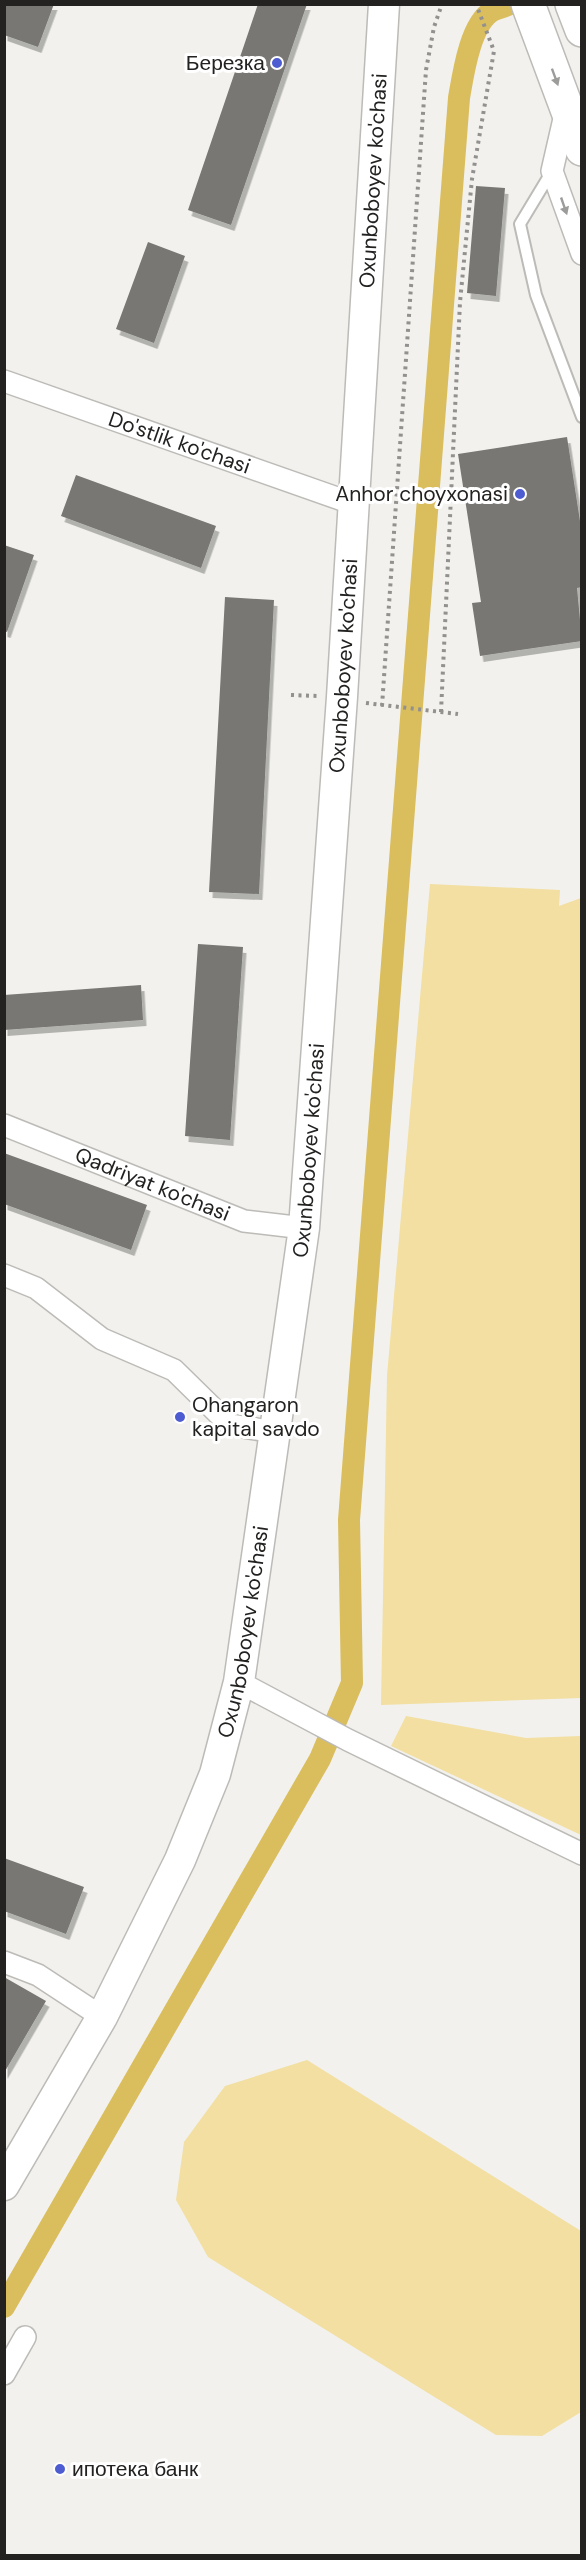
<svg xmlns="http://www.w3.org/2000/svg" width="586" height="2560" viewBox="0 0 586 2560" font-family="'DM Sans',sans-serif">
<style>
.green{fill:#f2dfa1}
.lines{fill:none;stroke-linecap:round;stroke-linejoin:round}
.canal{stroke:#dabd5d;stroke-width:22}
.building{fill:#787773;filter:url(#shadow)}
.lane-casing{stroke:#bcbbb7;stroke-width:14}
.street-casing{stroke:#bcbbb7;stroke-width:24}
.secondary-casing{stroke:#bcbbb7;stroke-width:33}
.highway-casing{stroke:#bcbbb7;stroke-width:36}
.path{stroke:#92918f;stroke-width:4;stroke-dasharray:3 4.5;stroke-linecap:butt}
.lane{stroke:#fff;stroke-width:10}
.street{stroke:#fff;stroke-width:21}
.secondary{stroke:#fff;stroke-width:30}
.highway{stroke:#fff;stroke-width:33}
.oneway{fill:#9c9c9b}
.poi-dot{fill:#4d5cd1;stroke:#fff;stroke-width:2}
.labels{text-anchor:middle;stroke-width:6;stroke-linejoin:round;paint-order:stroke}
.poi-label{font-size:21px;fill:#232221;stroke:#fff;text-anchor:end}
.street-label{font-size:21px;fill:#232221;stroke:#fff}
</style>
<defs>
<filter id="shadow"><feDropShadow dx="3.5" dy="6" stdDeviation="0" flood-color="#0004"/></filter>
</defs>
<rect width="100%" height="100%" fill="#f2f1ed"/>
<path class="green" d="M430,884L560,890L559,906L581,898V1698L381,1705L387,1376Z
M406,1716L526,1738L581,1736V1835L391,1746Z
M307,2060L581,2231V2412L542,2436L496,2435L208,2257L176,2200L184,2142L225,2086Z"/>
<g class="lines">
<path class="canal" d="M4,2307L320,1759L352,1683L349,1520L459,98C463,75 470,24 492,11C498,8 504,7 510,4"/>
</g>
<path class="building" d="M4,4H54L38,47L4,35Z
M258,4H307L231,225L188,210Z
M476,186L505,188L496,296L467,293Z
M148,242L185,256L154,343L116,329Z
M567,437L582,534V587L577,588L582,641L480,656L472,603L481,602L458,454Z
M76,475L216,526L201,568L61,516Z
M4,545L34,555L7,632L4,631Z
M225,597L274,600L259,894L209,892Z
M198,944L243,947L230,1140L185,1136Z
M141,985L143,1020L4,1030V995Z
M4,1153L147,1205L131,1250L4,1204Z
M4,1858L84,1887L66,1934L4,1911Z
M4,1977L46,2001L4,2073Z"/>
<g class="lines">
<g class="lane-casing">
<path id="lane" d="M552,171L520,224L536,295L582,417"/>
</g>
<g class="street-casing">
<g id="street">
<path d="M566,110L552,171L582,254"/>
<path id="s1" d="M4,381L354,504"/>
<path id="s2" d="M4,1125L244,1221L304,1228"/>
<path d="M4,1275L36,1288L102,1339L174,1370L230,1425L275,1432"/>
<path d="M239,1682L348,1740L582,1854"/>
<path d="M4,1962L38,1975L102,2017"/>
<path d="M4,2374L25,2337"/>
</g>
</g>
<g class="secondary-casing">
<g id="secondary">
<path id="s3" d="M4,2185L102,2017L180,1860L215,1774L239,1682L304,1228L342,697L384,4"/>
</g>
</g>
<g class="highway-casing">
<path id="highway" d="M528,4L582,149
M572,4L582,30"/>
</g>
<path class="path" d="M291,695L317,696
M366,703L458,714
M382,706L426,70L434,27L442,4
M441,712L460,302L472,179L494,51L476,4"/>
<use href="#lane" class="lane"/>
<use href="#street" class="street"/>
<use href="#secondary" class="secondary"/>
<use href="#highway" class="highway"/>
</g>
<defs><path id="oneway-solid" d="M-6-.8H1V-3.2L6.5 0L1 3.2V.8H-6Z" transform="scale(1.5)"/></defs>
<g class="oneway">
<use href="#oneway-solid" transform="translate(555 77) rotate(70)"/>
<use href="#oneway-solid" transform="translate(564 206) rotate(71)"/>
</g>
<g class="poi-dot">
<circle cx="277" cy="63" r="6"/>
<circle cx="520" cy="494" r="6"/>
<circle cx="180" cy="1417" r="6"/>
<circle cx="60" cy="2469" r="6"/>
</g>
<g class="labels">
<g class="poi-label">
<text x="265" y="70">Березка</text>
<text x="508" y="501">Anhor choyxonasi</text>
<text x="192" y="1412" text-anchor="start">Ohangaron<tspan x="192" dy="24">kapital savdo</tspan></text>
<text x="72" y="2476" text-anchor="start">ипотека банк</text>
</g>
<g class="street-label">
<text dy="7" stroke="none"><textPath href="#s3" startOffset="2066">Oxunboboyev ko'chasi</textPath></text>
<text dy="7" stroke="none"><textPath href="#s1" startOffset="186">Do'stlik ko'chasi</textPath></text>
<text dy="7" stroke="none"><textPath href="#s3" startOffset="1580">Oxunboboyev ko'chasi</textPath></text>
<text dy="7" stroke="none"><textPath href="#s3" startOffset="1094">Oxunboboyev ko'chasi</textPath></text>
<text dy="7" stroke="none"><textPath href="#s2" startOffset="160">Qadriyat ko'chasi</textPath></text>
<text dy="7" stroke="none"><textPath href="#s3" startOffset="608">Oxunboboyev ko'chasi</textPath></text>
</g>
</g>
<rect width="586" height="2560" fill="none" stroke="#232221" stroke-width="12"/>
</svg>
